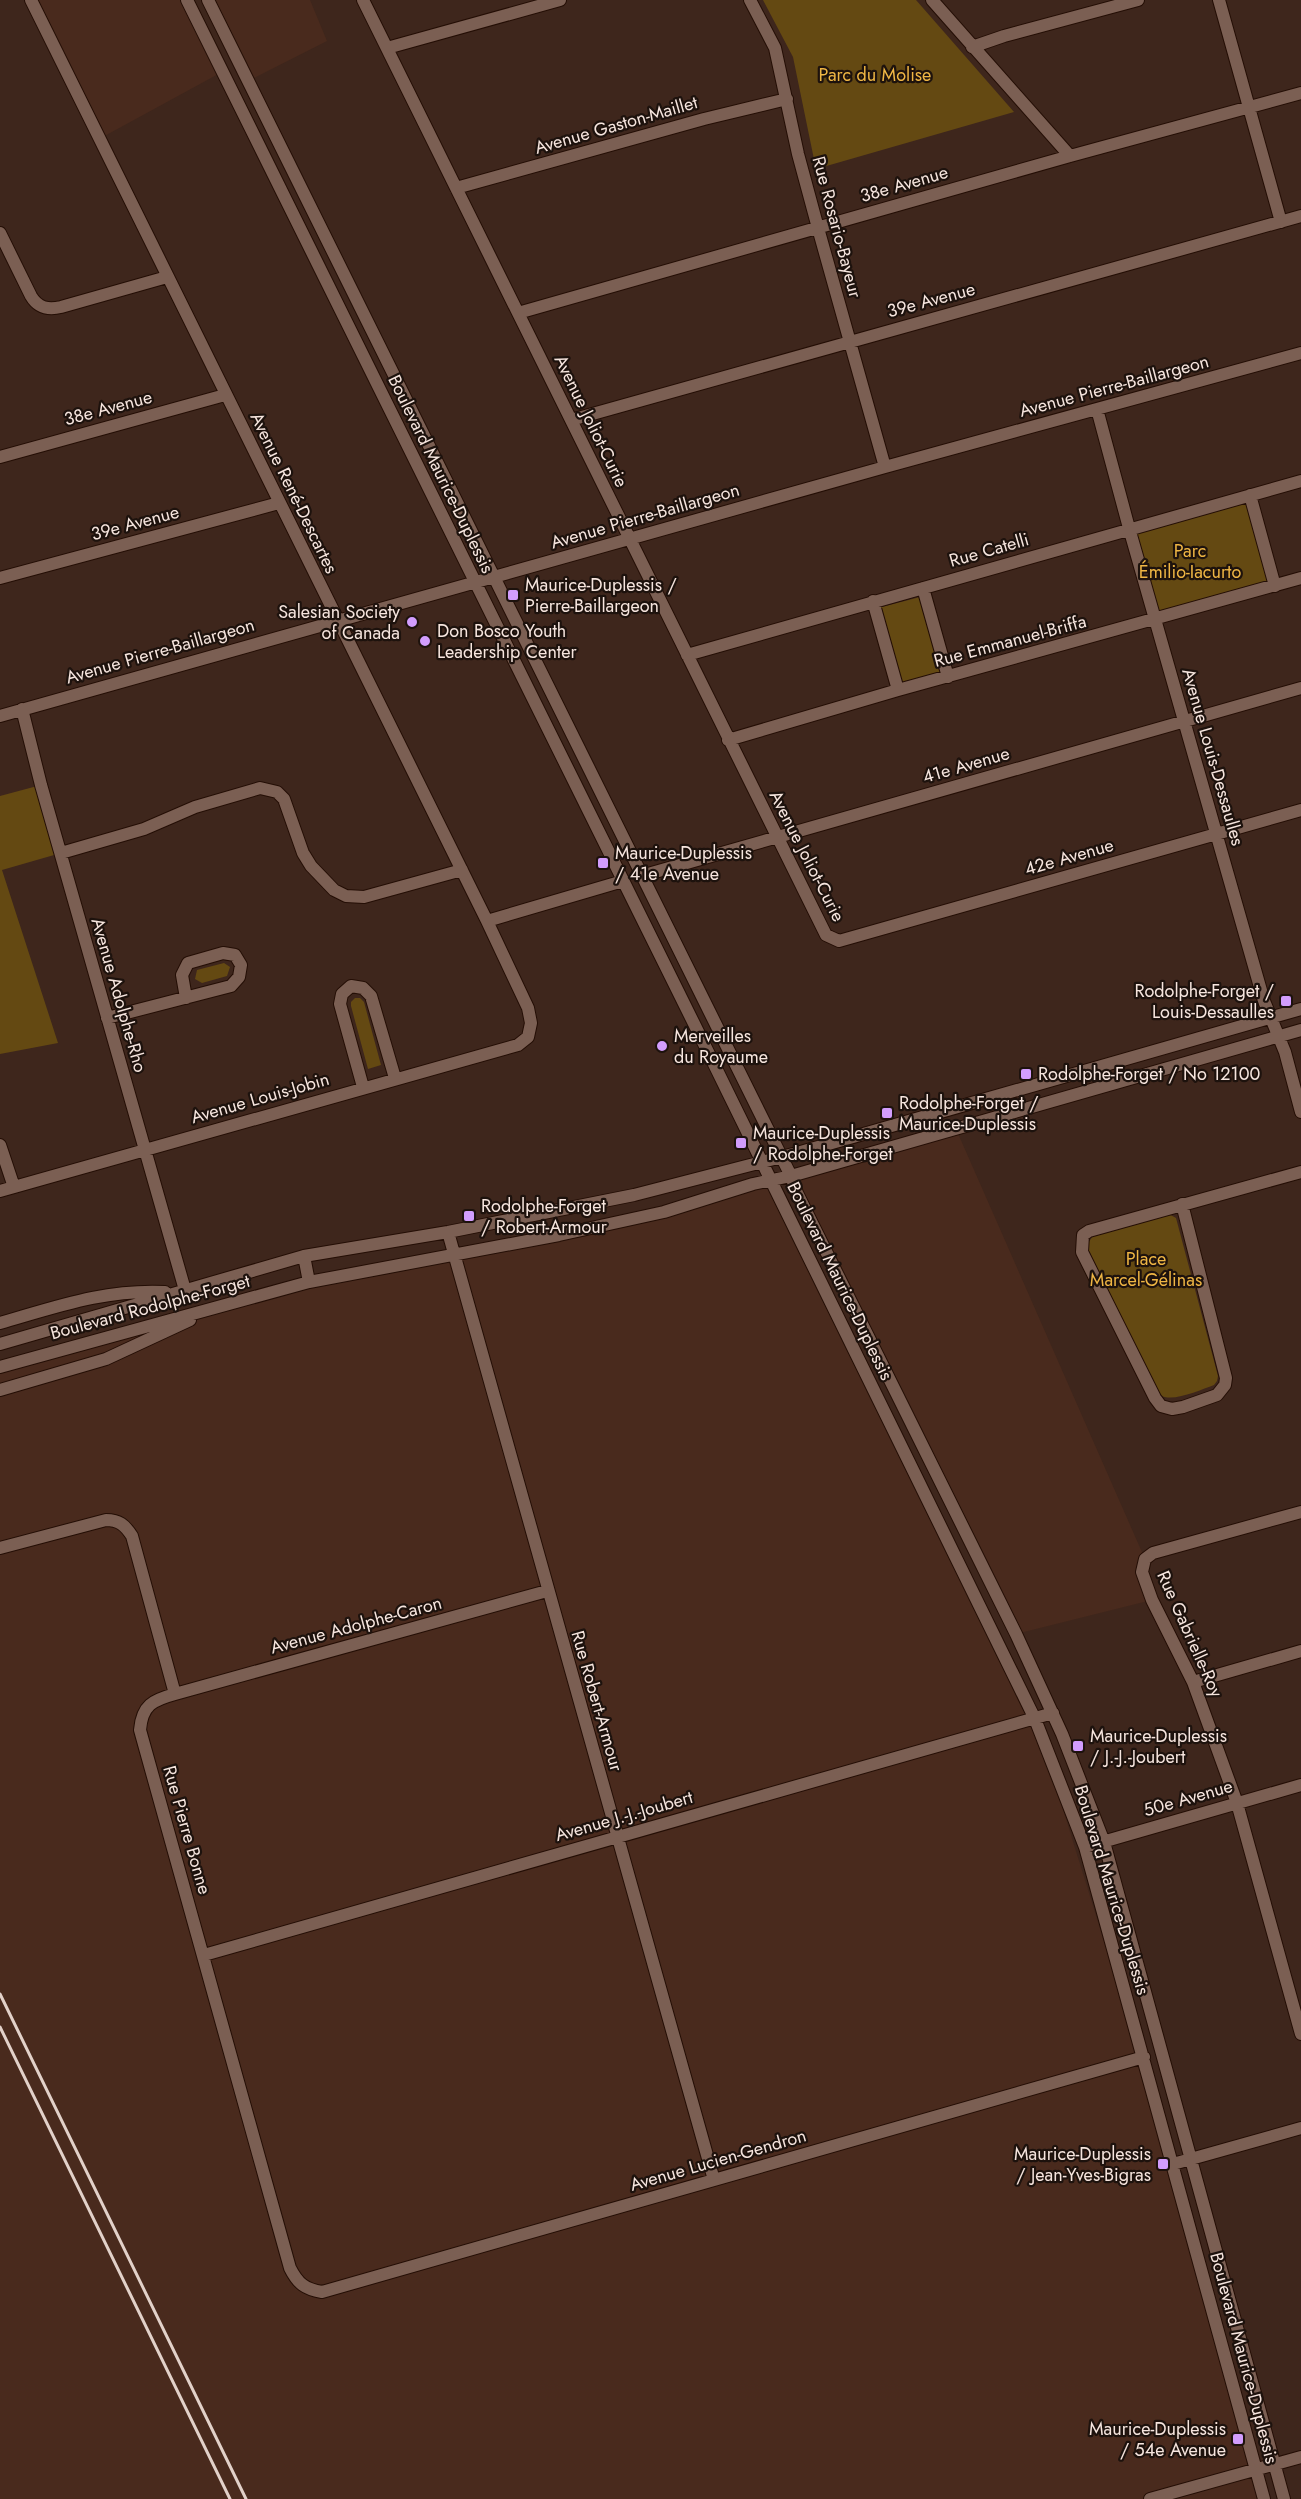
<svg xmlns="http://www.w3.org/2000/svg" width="1301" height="2499" viewBox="0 0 1301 2499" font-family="Jost,sans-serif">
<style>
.built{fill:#492a1d}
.green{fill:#644912}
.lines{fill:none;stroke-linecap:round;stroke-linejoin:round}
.minor-casing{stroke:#240e05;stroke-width:14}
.minor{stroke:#7b5f53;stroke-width:12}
.rail{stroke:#e2d1c9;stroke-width:3}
.poi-dot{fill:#d29dfd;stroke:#1d120d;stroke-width:2}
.labels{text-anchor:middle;stroke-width:4.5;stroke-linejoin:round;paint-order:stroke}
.park-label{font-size:18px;fill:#efb644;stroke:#1d120d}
.street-label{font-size:18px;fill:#f6e5de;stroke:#1d120d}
.poi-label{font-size:18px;fill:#f6e5de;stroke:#1d120d;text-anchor:start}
</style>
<rect width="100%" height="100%" fill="#3e261c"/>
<path class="built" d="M31,0H187L222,72L99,139Z
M208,0H310L327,41L248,81Z
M956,1129L1145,1559L1152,1600L1016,1634L791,1176Z
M770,1181L1035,1719L1173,2164L1264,2499H0V1365L218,1306L664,1212Z"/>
<path class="green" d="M763,0H916L1014,112L816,169L793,57Z
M1250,495L1275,586L1156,620L1129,528Z
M920,597L941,673L899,685L878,608Z
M41,785L61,853L2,870L58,1043L0,1054V796Z
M224,963L230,967L227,976L202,983L195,979L197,970Z
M355,998H360L364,1002L381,1065L368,1069L351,1006V1002Z
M1167,1213L1176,1218L1218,1376L1217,1381L1214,1385C1200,1390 1172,1403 1160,1395L1089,1251L1088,1243L1093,1236Z"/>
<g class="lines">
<g class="minor-casing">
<path id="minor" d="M187,0L712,1060L1035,1719L1085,1847L1264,2499
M208,0L791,1176L797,1193L1016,1634L1062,1734L1104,1842L1284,2499
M363,0L826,935L839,941L846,939L1301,810
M750,0L775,48L798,154L818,228L885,467
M932,0L1070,156
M1219,0L1281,222
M972,47L1004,36L1138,0
M387,48L560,0
M456,188L704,119L787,99
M0,233L31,296C38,308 48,310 61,307L167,277
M518,313L1070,156L1301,93
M1097,409L1129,528L1264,1001L1285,1052L1301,1112
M571,420L1301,216
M0,457L225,395
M1250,495L1275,586
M0,578L279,503
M923,588L948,677
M873,601L898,690
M687,655L1301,481
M22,709L41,785L185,1290
M0,716L885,467L1301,353
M728,740L898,690L1301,578
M61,853L144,829L195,807L260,788L277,792L284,799L303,853L311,866L334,890L346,896L364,897L462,870
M641,876L1301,688
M487,921L623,881
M107,1018L231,986L239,977L241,965L235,955L223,953L188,963L182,975L186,998
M363,1087L340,1004L342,994L351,986L363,988L371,996L395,1078
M0,1145L14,1187
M0,1191L518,1045L528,1037L531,1023L528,1008L487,921L31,0
M1182,1204L1226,1378L1225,1385L1217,1395L1183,1407L1172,1409L1161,1406L1155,1398L1082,1252L1083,1235L1089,1231L1301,1172
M448,1232L714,2180
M304,1256L309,1282
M0,1323C56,1307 105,1289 165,1292
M0,1344L304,1256L448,1232L634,1195L797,1153L1301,1009
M0,1367L309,1282L559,1235L664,1212L753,1184L791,1176L1301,1030
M0,1390L106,1359L190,1320
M1301,1512L1153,1553L1145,1559L1142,1572L1152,1600L1193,1682L1237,1803L1301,2034
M0,1548L106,1520C119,1520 125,1525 132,1536L175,1694C153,1700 142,1705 140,1730L290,2268C298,2284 305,2289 322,2292L1144,2057
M1193,1682L1301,1651
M175,1694L547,1591
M1085,1847L1301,1785
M204,1955L1053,1713
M1173,2164L1301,2128
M1150,2499L1301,2457"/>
</g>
<use href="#minor" class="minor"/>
<path class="rail" d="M0,1994L246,2499
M0,2027L230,2499"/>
</g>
<g class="poi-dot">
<rect x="507" y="589" width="12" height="12" rx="3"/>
<circle cx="412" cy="622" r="6"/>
<circle cx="425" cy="641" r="6"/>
<rect x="597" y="857" width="12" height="12" rx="3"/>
<rect x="1280" y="995" width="12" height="12" rx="3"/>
<circle cx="662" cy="1046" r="6"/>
<rect x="1020" y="1068" width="12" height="12" rx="3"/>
<rect x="881" y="1107" width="12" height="12" rx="3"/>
<rect x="735" y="1137" width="12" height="12" rx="3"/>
<rect x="463" y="1210" width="12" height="12" rx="3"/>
<rect x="1072" y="1740" width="12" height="12" rx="3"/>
<rect x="1157" y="2158" width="12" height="12" rx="3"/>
<rect x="1232" y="2433" width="12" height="12" rx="3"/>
</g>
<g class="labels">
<g class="park-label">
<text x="875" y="81">Parc du Molise</text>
<text x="1190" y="557">Parc<tspan x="1190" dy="21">Émilio-Iacurto</tspan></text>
<text x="1146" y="1265">Place<tspan x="1146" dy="21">Marcel-Gélinas</tspan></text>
</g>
<g class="street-label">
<text transform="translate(616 125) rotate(-16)" y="6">Avenue Gaston-Maillet</text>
<text transform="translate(904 184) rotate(-16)" y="6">38e Avenue</text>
<text transform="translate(837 227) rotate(75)" y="6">Rue Rosario-Bayeur</text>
<text transform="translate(931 300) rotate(-15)" y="6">39e Avenue</text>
<text transform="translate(1114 386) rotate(-15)" y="6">Avenue Pierre-Baillargeon</text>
<text transform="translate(108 408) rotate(-15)" y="6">38e Avenue</text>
<text transform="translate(591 421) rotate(64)" y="6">Avenue Joliot-Curie</text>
<text transform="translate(441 474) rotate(64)" y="6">Boulevard Maurice-Duplessis</text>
<text transform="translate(294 493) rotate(64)" y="6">Avenue René-Descartes</text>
<text transform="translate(645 516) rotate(-16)" y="6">Avenue Pierre-Baillargeon</text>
<text transform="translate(135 523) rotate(-15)" y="6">39e Avenue</text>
<text transform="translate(989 550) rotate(-16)" y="6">Rue Catelli</text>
<text transform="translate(1010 641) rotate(-15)" y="6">Rue Emmanuel-Briffa</text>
<text transform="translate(160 651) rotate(-16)" y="6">Avenue Pierre-Baillargeon</text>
<text transform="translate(1213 757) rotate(74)" y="6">Avenue Louis-Dessaulles</text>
<text transform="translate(966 765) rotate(-16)" y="6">41e Avenue</text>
<text transform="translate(807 856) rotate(63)" y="6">Avenue Joliot-Curie</text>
<text transform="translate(1069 857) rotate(-16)" y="6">42e Avenue</text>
<text transform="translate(119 995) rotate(74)" y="6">Avenue Adolphe-Rho</text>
<text transform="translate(260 1098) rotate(-16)" y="6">Avenue Louis-Jobin</text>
<text transform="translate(840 1281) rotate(64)" y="6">Boulevard Maurice-Duplessis</text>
<text transform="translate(150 1307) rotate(-15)" y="6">Boulevard Rodolphe-Forget</text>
<text transform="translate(356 1625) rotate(-15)" y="6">Avenue Adolphe-Caron</text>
<text transform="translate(1190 1634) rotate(66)" y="6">Rue Gabrielle-Roy</text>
<text transform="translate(597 1701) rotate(74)" y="6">Rue Robert-Armour</text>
<text transform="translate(1188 1798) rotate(-16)" y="6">50e Avenue</text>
<text transform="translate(624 1816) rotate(-16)" y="6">Avenue J.-J.-Joubert</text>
<text transform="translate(187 1830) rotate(74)" y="6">Rue Pierre Bonne</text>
<text transform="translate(1112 1890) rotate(73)" y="6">Boulevard Maurice-Duplessis</text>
<text transform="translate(718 2160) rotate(-16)" y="6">Avenue Lucien-Gendron</text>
<text transform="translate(1244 2358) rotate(75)" y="6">Boulevard Maurice-Duplessis</text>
</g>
<g class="poi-label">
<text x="525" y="591">Maurice-Duplessis /<tspan x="525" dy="21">Pierre-Baillargeon</tspan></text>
<text x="400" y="618" text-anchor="end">Salesian Society<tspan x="400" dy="21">of Canada</tspan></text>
<text x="437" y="637">Don Bosco Youth<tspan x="437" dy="21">Leadership Center</tspan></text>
<text x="615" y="859">Maurice-Duplessis<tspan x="615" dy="21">/ 41e Avenue</tspan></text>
<text x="1274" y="997" text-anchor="end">Rodolphe-Forget /<tspan x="1274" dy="21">Louis-Dessaulles</tspan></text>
<text x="674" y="1042">Merveilles<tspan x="674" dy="21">du Royaume</tspan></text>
<text x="1038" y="1080">Rodolphe-Forget / No 12100</text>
<text x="899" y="1109">Rodolphe-Forget /<tspan x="899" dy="21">Maurice-Duplessis</tspan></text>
<text x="753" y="1139">Maurice-Duplessis<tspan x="753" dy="21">/ Rodolphe-Forget</tspan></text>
<text x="481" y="1212">Rodolphe-Forget<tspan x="481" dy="21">/ Robert-Armour</tspan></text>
<text x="1090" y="1742">Maurice-Duplessis<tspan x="1090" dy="21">/ J.-J.-Joubert</tspan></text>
<text x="1151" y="2160" text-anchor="end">Maurice-Duplessis<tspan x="1151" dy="21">/ Jean-Yves-Bigras</tspan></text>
<text x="1226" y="2435" text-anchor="end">Maurice-Duplessis<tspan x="1226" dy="21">/ 54e Avenue</tspan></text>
</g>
</g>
</svg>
